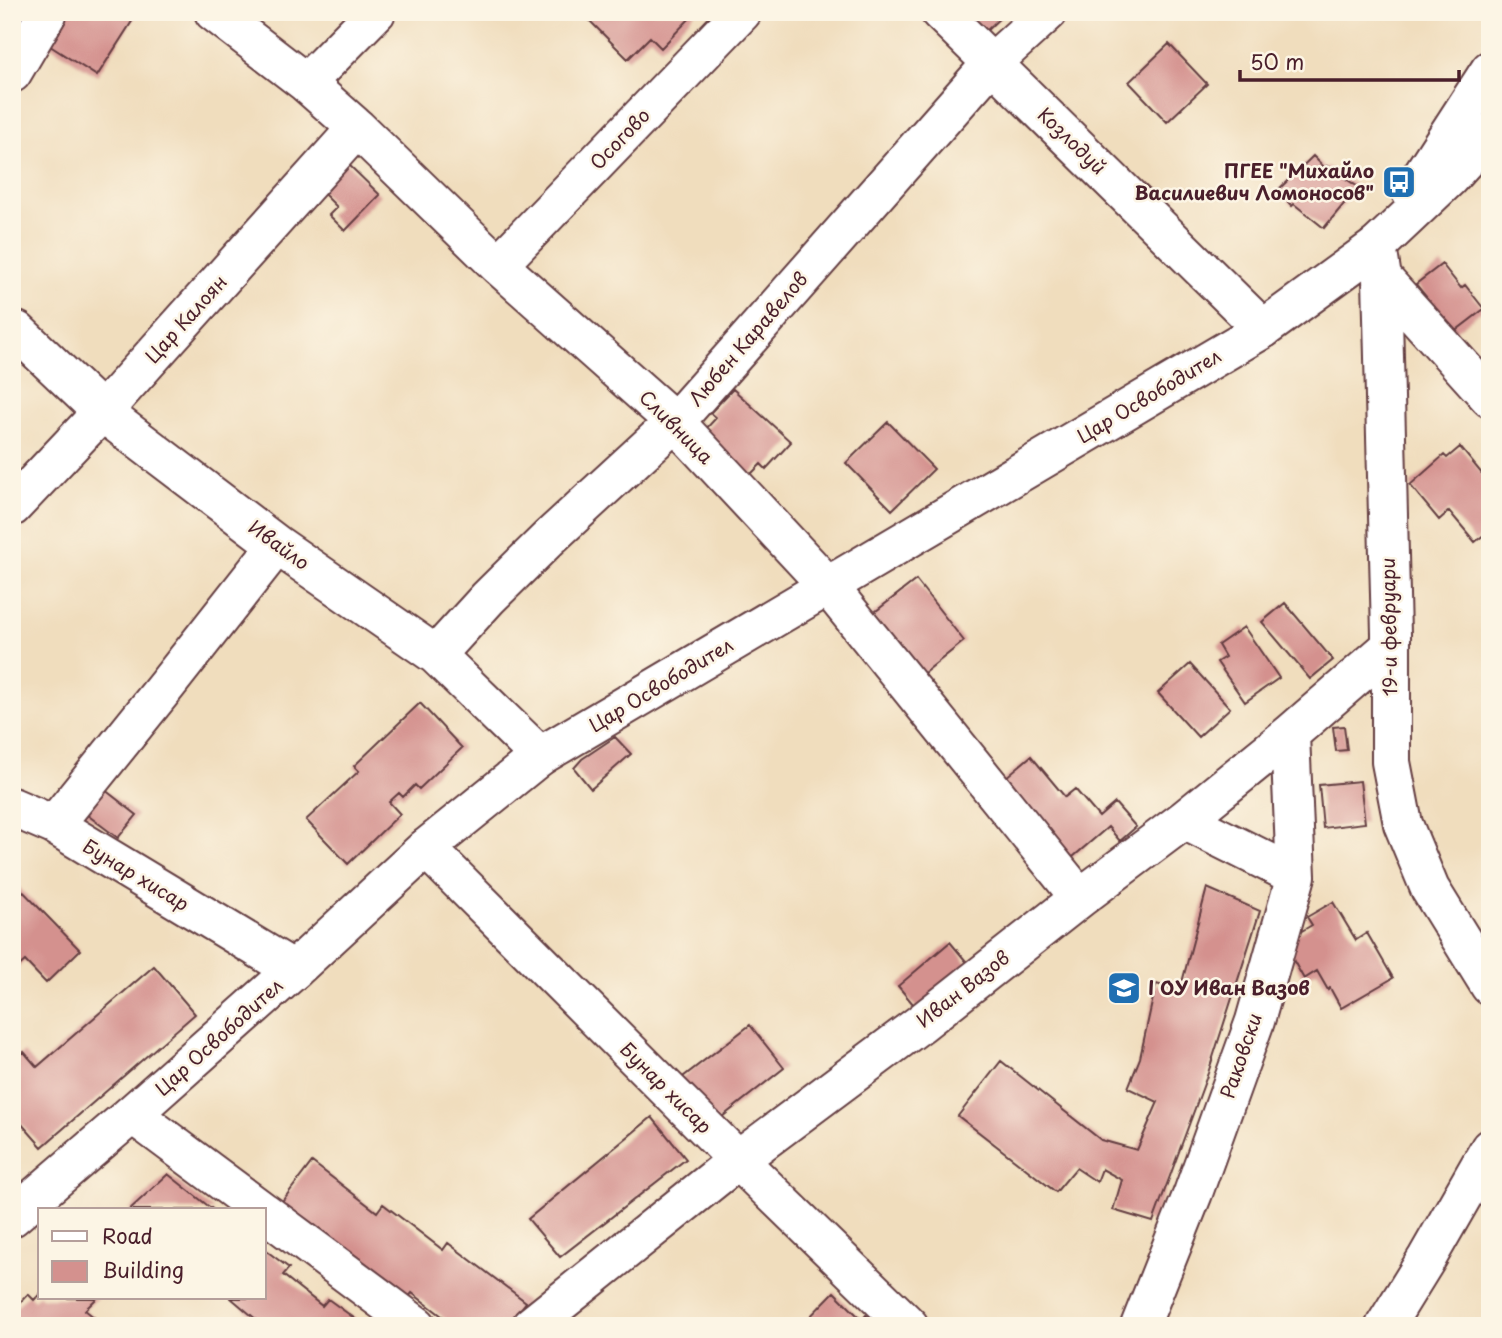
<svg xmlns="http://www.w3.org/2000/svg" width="1502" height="1338" viewBox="0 0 1502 1338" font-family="'Playpen Sans',sans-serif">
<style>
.building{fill:#d4918e}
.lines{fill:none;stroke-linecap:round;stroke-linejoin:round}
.minor-casing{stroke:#633c41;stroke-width:42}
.major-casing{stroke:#633c41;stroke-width:42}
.minor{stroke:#fff;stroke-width:38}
.major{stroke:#fff;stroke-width:38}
.labels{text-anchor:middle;stroke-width:5;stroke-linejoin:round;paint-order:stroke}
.street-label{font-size:19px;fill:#4a1f2b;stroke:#fcf5e5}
.poi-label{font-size:19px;font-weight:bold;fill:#4a1f2b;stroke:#fcf5e5;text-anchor:end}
</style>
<rect width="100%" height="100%" fill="#fcf5e5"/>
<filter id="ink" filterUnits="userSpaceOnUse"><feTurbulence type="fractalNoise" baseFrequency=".0143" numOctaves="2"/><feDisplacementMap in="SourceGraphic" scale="14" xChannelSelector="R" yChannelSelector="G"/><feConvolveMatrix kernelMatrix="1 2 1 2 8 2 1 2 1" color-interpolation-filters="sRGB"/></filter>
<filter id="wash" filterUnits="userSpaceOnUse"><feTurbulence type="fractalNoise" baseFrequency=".00686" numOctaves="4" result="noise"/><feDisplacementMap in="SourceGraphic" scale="28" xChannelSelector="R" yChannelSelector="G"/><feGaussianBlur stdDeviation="1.57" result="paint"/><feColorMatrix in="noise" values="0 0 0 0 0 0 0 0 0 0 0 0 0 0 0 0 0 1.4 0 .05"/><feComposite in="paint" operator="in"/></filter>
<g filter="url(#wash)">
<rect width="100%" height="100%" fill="#f0ddbd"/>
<g id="blocks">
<path class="building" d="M67,12H138L97,76L47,44Z
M581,12H696L661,48L650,37L628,59Z
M966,12H1006L985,32Z
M1169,44L1207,84L1167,122L1129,82Z
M1313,156L1325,168L1327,166L1358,187L1324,228L1294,204L1292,206L1277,191Z
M345,161L380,195L345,231L329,215L337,207L319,189Z
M1442,264L1461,288L1465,285L1484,309L1454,332L1416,284Z
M733,389L791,442L766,469L761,464L750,475L703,432L716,418L710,413Z
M888,422L934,469L892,510L846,463Z
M1460,447L1487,480L1490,478V530L1475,542L1449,511L1439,520L1410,485L1444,455L1447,458Z
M916,580L964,641L919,677L871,615Z
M1285,603L1333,660L1310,679L1262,622Z
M1244,627L1279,678L1245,702L1217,662L1225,657L1218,645Z
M1190,664L1230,708L1198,737L1158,693Z
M420,703L462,748L419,789L415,785L403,797L399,793L389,802L400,814L348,864L306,820L359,771L354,766Z
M1344,726L1347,750L1336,751L1333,727Z
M615,737L631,754L591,789L574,768L582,759Z
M1031,756L1065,797L1075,789L1099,817L1115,803L1136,827L1120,841L1108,827L1067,862L999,783Z
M1360,781L1365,823L1323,828L1319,785Z
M100,786L137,815L118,838L82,811Z
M12,880L80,950L46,983L25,961L17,968L12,963Z
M1207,888L1260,911L1208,1073L1153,1222L1113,1210L1122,1180L1102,1169L1097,1182L1076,1168L1056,1192L958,1116L1001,1061L1101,1140L1137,1150L1158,1102L1128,1088L1140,1058L1156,984L1180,990Z
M1333,902L1356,940L1367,933L1393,978L1341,1008L1330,988L1328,990L1317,971L1304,979L1283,942L1312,925L1307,917Z
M950,942L970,966L918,1010L898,986Z
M154,966L195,1014L42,1147L12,1113V1062L24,1052L37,1067Z
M750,1025L784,1068L713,1124L679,1080Z
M652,1117L686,1159L560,1257L528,1219Z
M312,1162L377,1212L383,1204L443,1250L448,1243L526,1302L508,1326H455L412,1293L408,1298L277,1208Z
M168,1174L207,1205L214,1210H129Z
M264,1249L289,1268L283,1275L322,1306L328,1299L365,1326H264L231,1298H264Z
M834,1292L862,1320L866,1315L877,1326H801Z
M28,1294L34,1300L40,1294V1298H97L85,1310L105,1326H12V1311Z"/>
</g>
</g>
<g filter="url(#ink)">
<use href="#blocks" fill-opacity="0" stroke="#633c41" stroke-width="2"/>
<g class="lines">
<g class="minor-casing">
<path id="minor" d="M214,12L306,83L357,128L498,265L675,422L828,586L1080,898
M940,12L1263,329
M12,73L48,12
M306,83L376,12
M1377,246L1382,278L1391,634V762L1403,824L1430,889L1490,986
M498,265L742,12
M1382,278L1490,398
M17,331L102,412L277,545L436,655L540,756
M12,507L102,412L357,128
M436,655L488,598L549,538L675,422L992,63L1048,12
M12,807L54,825L294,970
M1184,820L1296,876
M54,825L166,686L277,545
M426,848L738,1160L909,1326
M132,1114L261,1210
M264,1212L417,1326
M531,1326L738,1160L920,1024L1080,898L1184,820L1290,734L1390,647
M1140,1326L1193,1193L1255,1021L1296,876L1290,734
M1385,1326L1427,1258L1490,1148"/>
</g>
<g class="major-casing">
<path id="major" d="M1411,192L1490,70
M12,1217L132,1114L294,970L426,848L540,756L1263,329L1377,246L1448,179L1490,133"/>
</g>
<use href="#minor" class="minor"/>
<use href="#major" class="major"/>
</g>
</g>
<defs>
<g id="bus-square" transform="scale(1.75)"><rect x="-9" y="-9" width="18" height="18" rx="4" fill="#1f6fb2" stroke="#fcf5e5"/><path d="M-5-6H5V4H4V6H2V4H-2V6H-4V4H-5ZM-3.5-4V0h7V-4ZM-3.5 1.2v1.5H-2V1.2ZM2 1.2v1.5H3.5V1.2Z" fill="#fff"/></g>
<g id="school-square" transform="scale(1.75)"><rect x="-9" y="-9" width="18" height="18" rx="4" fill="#1f6fb2" stroke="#fcf5e5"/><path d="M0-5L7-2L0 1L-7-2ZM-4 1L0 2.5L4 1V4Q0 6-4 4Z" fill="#fff"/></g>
</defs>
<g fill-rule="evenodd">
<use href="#bus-square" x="1399" y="182"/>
<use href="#school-square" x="1124" y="988"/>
</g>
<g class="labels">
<g class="street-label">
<text transform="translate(620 139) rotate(-46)" y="7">Осогово</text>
<text transform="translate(1072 141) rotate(44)" y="7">Козлодуй</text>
<text transform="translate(186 319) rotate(-48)" y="7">Цар Калоян</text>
<text transform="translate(748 339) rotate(-49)" y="7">Любен Каравелов</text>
<text transform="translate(1149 396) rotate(-31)" y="7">Цар Освободител</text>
<text transform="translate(676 427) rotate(45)" y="7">Сливница</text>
<text transform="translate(279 545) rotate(36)" y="7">Ивайло</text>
<text transform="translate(1389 627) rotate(-91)" y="7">19-и февруари</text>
<text transform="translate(661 685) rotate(-31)" y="7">Цар Освободител</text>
<text transform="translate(136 875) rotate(31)" y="7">Бунар хисар</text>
<text transform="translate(963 989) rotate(-38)" y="7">Иван Вазов</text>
<text transform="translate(219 1037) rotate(-42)" y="7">Цар Освободител</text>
<text transform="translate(1241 1056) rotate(-71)" y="7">Раковски</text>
<text transform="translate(666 1088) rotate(45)" y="7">Бунар хисар</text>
</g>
<g class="poi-label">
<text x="1374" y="178">ПГЕЕ "Михайло<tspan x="1374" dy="22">Василиевич Ломоносов"</tspan></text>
<text x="1148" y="995" text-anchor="start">I ОУ Иван Вазов</text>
</g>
</g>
<rect width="1502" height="1338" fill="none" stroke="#fcf5e5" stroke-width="42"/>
<rect x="38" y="1208" width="228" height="91" fill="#fcf5e5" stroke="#b59f9b" stroke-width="2"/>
<rect x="52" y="1231" width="35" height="10" fill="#ffffff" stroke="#b59f9b" stroke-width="2"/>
<text x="102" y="1244" font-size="21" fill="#4a1f2b">Road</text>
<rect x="52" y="1261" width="35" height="21" fill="#d4918e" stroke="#b59f9b" stroke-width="2"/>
<text x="102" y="1278" font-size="21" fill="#4a1f2b">Building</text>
<path d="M1240 70v10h219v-10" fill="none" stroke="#4a1f2b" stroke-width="3.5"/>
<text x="1250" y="70" font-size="21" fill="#4a1f2b" stroke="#fcf5e5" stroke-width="5" paint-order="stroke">50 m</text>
</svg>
